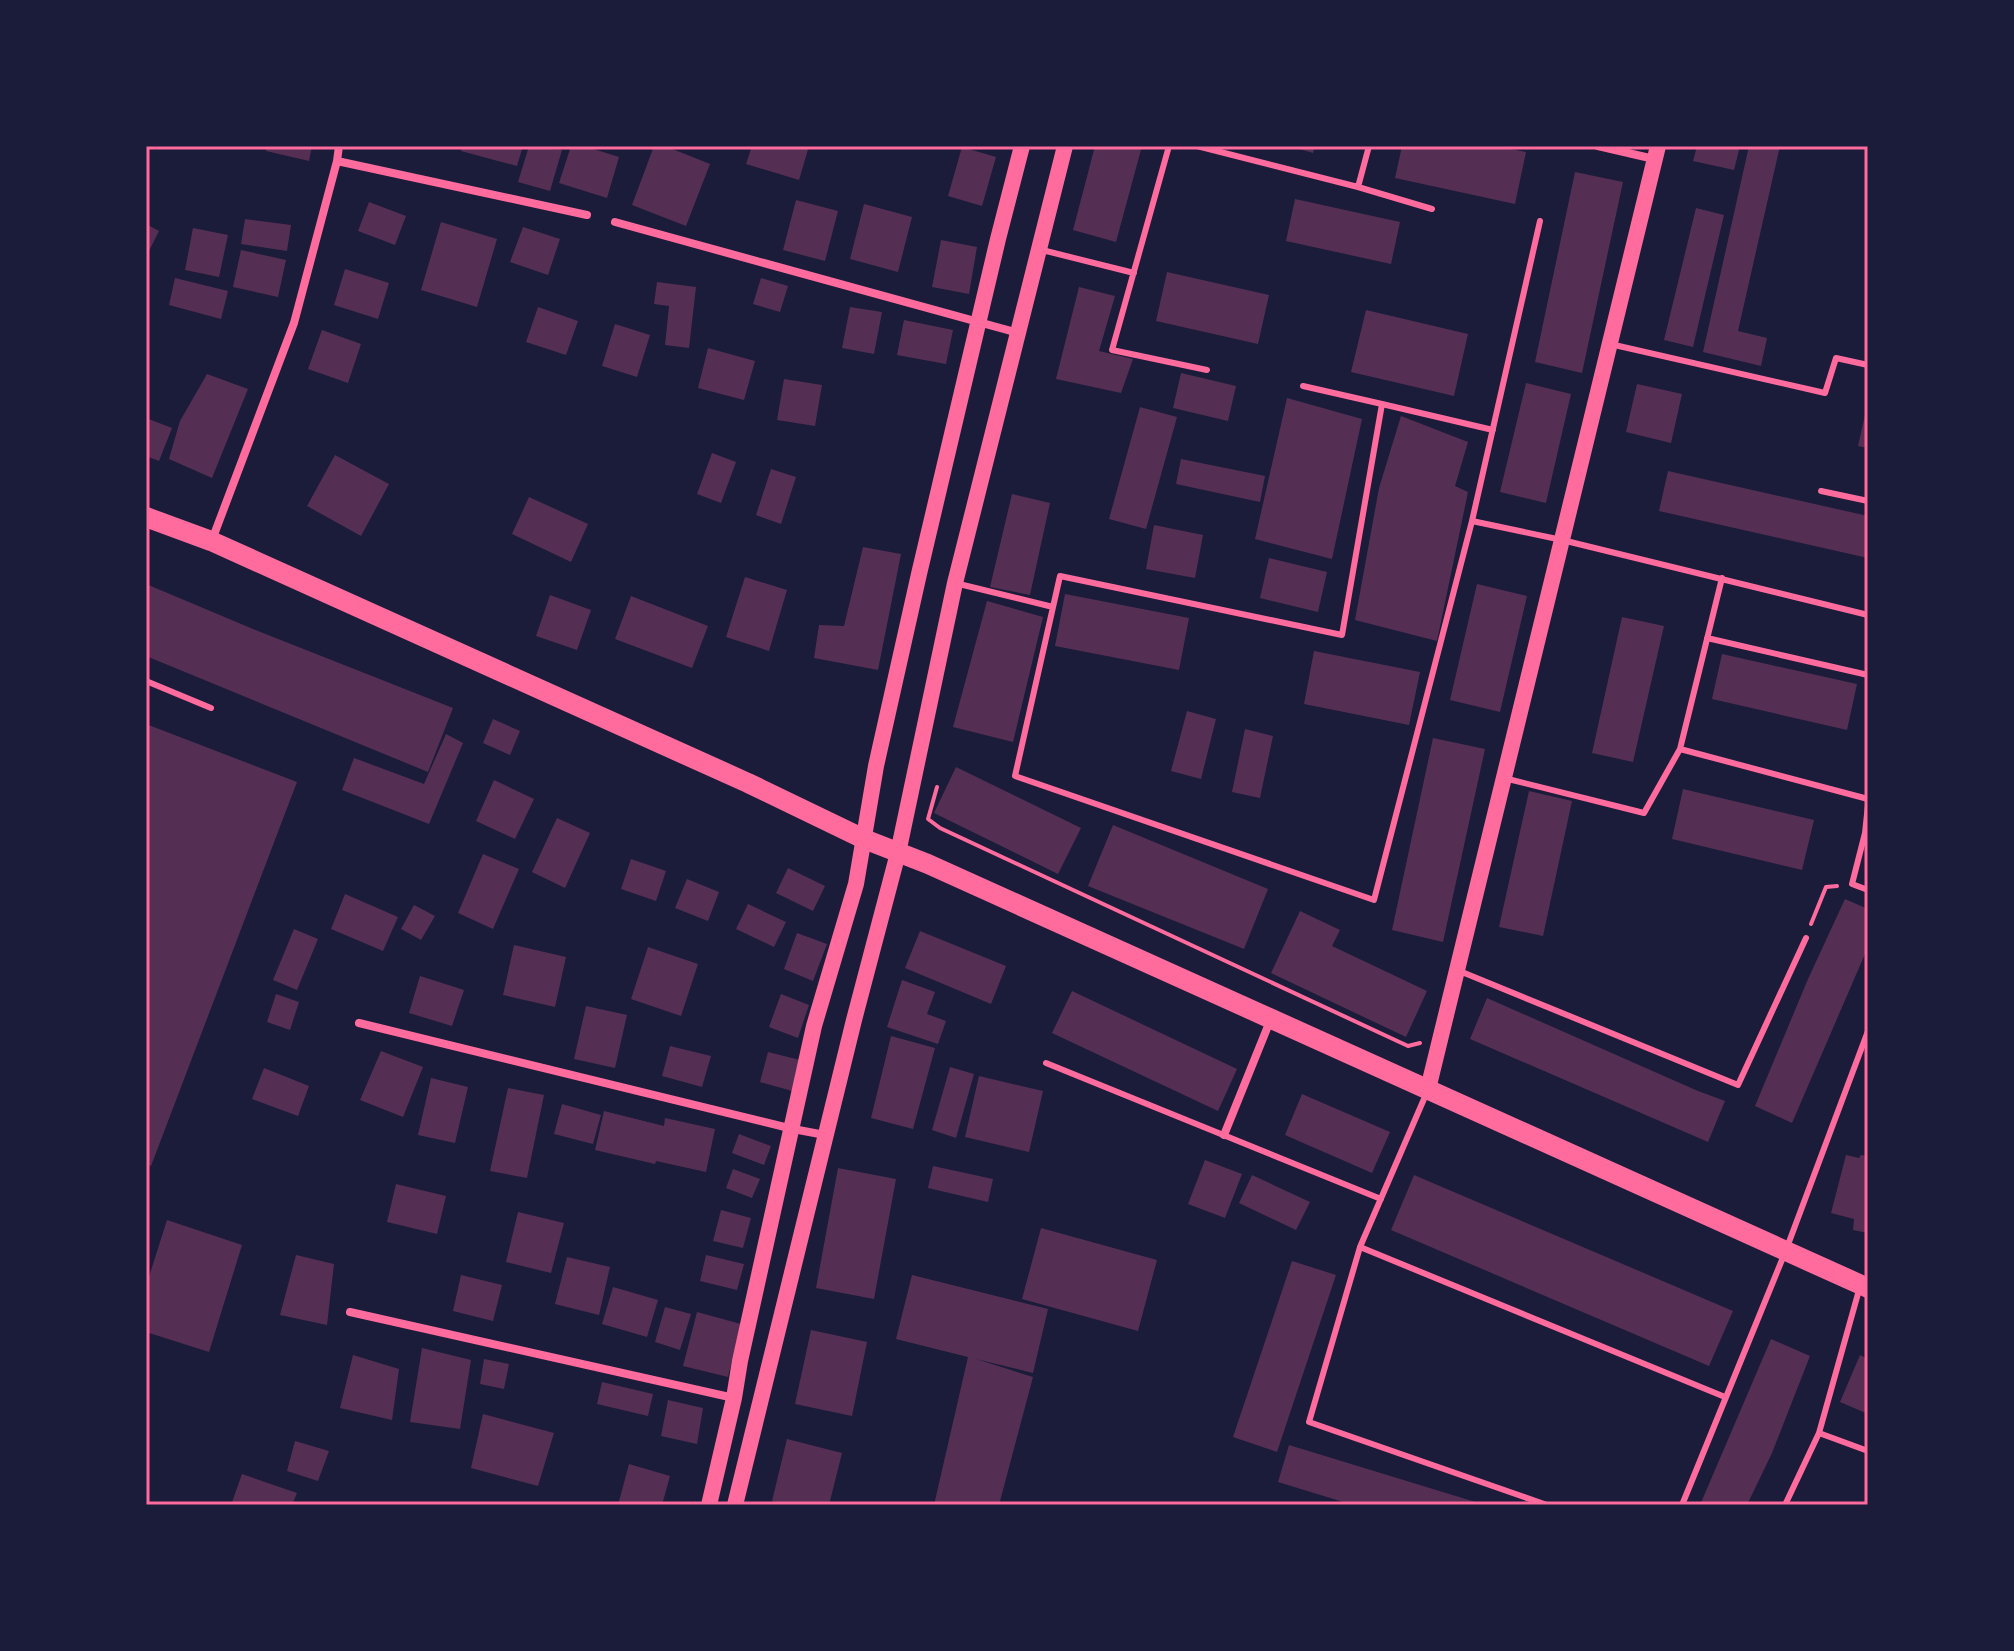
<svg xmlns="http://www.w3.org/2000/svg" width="2014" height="1651" viewBox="0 0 2014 1651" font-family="Mulish,sans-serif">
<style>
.building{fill:#542f53}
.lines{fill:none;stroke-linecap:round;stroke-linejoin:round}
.path{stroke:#ff6b9d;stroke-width:4}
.service{stroke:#ff6b9d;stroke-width:6}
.minor{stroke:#ff6b9d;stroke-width:8}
.secondary{stroke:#ff6b9d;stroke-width:16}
.primary{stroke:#ff6b9d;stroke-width:20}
.neatline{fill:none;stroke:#ff6b9d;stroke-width:3}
</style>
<rect width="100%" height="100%" fill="#1b1b3a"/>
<path class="building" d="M267,146H312L309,161L266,151Z
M463,146H523L517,166L461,151Z
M529,146H548L562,150L550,191L518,182Z
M571,146H584L619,157L607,198L559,183Z
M654,146H665L710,164L686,226L632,205Z
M752,146H809L799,180L746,164Z
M1095,146H1142L1116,242L1073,230Z
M1289,146H1315L1313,153Z
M1402,146H1496L1526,152L1515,204L1395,178Z
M1697,146H1740L1734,170L1693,161Z
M1749,146H1780L1738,331L1767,338L1761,366L1703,352Z
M962,147L996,157L982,206L948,196Z
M1575,172L1623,182L1582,373L1535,362Z
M1295,199L1400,222L1391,264L1286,241Z
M796,200L838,211L825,261L783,250Z
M369,202L406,216L395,245L358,231Z
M864,204L912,217L898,272L850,259Z
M1696,208L1724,215L1693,347L1664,340Z
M245,219L291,225L287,251L241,244Z
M441,222L497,239L477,307L421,290Z
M146,224L159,231L146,257Z
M523,227L560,239L548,275L510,262Z
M193,228L228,235L219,277L185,270Z
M941,240L977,247L969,294L932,287Z
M241,250L286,260L278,297L233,287Z
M345,269L389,283L378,319L334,305Z
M1167,272L1269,295L1258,344L1156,321Z
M175,278L228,291L221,319L169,305Z
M761,278L788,286L780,312L753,304Z
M657,282L696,287L689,348L665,345L669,306L654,304Z
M1079,287L1115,296L1099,351L1133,359L1121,393L1056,379Z
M538,307L578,321L566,355L526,342Z
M850,307L882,312L874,354L842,348Z
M1366,310L1468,334L1454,396L1351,372Z
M904,320L953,330L946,364L897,355Z
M615,324L650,335L637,377L602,366Z
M322,330L361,344L348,383L308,369Z
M708,348L755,361L744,400L698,388Z
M1181,373L1236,386L1228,421L1173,408Z
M207,374L248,389L212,478L169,459L180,421Z
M784,379L822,385L815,426L777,420Z
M1526,383L1571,394L1546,503L1500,492Z
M1637,384L1682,394L1671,443L1626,432Z
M1287,398L1362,419L1332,559L1255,539Z
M1867,406H1868V448L1858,446Z
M1140,407L1177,417L1146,529L1109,519Z
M1401,416L1468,442L1455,486L1468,492L1437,641L1355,620L1379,488Z
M146,418L172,428L159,461L146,456Z
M712,453L736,462L721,503L697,494Z
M335,455L389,484L361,536L307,506Z
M1181,459L1265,476L1260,502L1176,484Z
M771,469L796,477L781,524L756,515Z
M1668,471L1868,516V558L1659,511Z
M1012,494L1050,503L1030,595L990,587Z
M529,497L588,524L571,562L512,534Z
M1154,525L1203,535L1195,578L1146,569Z
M863,547L901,554L878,670L814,658L819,625L844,626Z
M1269,558L1327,572L1318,612L1260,598Z
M745,577L787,590L769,651L726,637Z
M146,584L258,631L453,708L428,772L146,656Z
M1477,584L1527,596L1500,712L1450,700Z
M1065,594L1189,618L1179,670L1055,646Z
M550,595L591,610L577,650L536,636Z
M631,596L708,626L692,668L615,639Z
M987,601L1043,617L1013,742L953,727Z
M1622,617L1664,626L1633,762L1592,753Z
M1314,651L1420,672L1409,725L1304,704Z
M1722,654L1857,684L1847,730L1712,699Z
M1187,711L1216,719L1201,779L1171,771Z
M493,719L520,731L510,755L483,743Z
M146,724L297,782L151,1166L146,1164Z
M1245,729L1273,736L1260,798L1232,792Z
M446,734L463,743L429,824L342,790L354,758L424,784Z
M1433,738L1485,749L1443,942L1392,930Z
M956,767L1081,828L1058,874L934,813Z
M494,780L534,799L515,839L476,821Z
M1683,789L1814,820L1802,870L1672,839Z
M1529,791L1572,801L1543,936L1499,927Z
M557,818L590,833L565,888L532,872Z
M1113,825L1268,889L1244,949L1088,886Z
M483,854L519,869L493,929L458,913Z
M631,859L666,871L656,901L621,889Z
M788,868L825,886L813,911L776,893Z
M687,879L719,892L708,921L675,908Z
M345,894L398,917L383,951L331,929Z
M1845,899L1868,909V947L1792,1123L1755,1106L1808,979Z
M748,904L786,922L774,947L736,929Z
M414,905L435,916L421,940L401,929Z
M1300,911L1340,930L1332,946L1427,991L1406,1037L1271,973Z
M294,929L318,939L297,990L273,980Z
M920,931L1006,966L991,1004L905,968Z
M797,933L827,944L813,981L784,969Z
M514,945L566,957L555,1007L503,995Z
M648,947L698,964L681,1016L631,999Z
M420,976L464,990L452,1026L409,1013Z
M902,980L935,992L927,1014L946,1021L938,1044L887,1027Z
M1072,991L1237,1069L1218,1111L1052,1033Z
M276,994L299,1002L290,1030L267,1022Z
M781,994L809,1005L798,1038L769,1027Z
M1487,998L1698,1091L1725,1101L1708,1142L1470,1039Z
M586,1006L627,1015L615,1068L574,1059Z
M891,1036L935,1048L913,1129L871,1118Z
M670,1046L711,1056L702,1087L662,1076Z
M381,1051L423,1067L403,1117L360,1100Z
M768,1052L800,1060L792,1091L760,1082Z
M950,1067L974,1074L956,1138L932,1130Z
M264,1068L309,1086L298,1116L252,1099Z
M979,1076L1043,1091L1029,1152L965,1137Z
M431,1078L468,1087L455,1143L418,1135Z
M508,1088L544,1095L527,1178L490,1171Z
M1302,1094L1390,1132L1372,1173L1285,1135Z
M562,1104L601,1115L593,1144L554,1134Z
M604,1111L664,1126L665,1118L715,1129L706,1172L656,1161L655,1164L595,1150Z
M739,1134L771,1146L764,1165L732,1153Z
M1846,1155L1859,1158L1861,1155L1868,1156V1233L1853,1230L1854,1219L1831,1213Z
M1205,1160L1242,1174L1225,1218L1188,1204Z
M933,1166L993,1179L988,1202L928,1188Z
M838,1168L896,1179L874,1299L816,1288Z
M733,1169L760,1179L752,1198L726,1188Z
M1252,1175L1310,1202L1296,1230L1239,1203Z
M1414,1175L1733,1311L1709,1366L1391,1230Z
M396,1184L446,1196L437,1234L387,1222Z
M721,1210L751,1218L743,1248L713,1241Z
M518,1212L564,1223L551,1273L506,1262Z
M167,1220L242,1245L209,1352L146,1332V1286Z
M1041,1228L1157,1260L1138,1331L1022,1299Z
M296,1255L334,1264L327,1325L280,1315Z
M706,1255L744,1264L737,1290L700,1281Z
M567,1257L610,1267L599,1315L555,1304Z
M1292,1261L1336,1275L1277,1452L1233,1437Z
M461,1275L502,1285L493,1321L453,1311Z
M912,1275L1048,1309L1033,1373L976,1359L1033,1377L999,1505H934L968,1357L896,1339Z
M613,1287L658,1300L647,1337L602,1324Z
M665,1307L691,1314L680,1350L655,1342Z
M697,1312L741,1324L728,1377L683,1366Z
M811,1330L867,1342L852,1416L795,1404Z
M1771,1339L1810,1356L1772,1453L1747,1505H1700Z
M422,1348L471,1360L460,1429L410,1422Z
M353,1355L399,1369L392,1420L340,1408Z
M1860,1355L1868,1359V1414L1840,1402Z
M484,1359L509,1364L504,1389L480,1384Z
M602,1382L653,1394L648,1416L597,1404Z
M668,1400L703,1408L697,1444L661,1436Z
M483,1414L554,1433L538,1486L471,1468Z
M787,1439L842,1453L829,1505H788L772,1501Z
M295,1441L329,1451L318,1481L287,1471Z
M1289,1445L1482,1504L1481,1505H1353L1278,1482Z
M629,1464L670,1476L662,1505H618Z
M242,1474L297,1493L292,1505H231Z"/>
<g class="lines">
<path class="path" d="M937,787L928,819L940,828L1408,1046L1420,1043
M1811,924L1826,887L1837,886"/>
<path class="service" d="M1169,146L1112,350L1207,370
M1197,146L1358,187
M1369,146L1358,187L1432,209
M1540,221L1472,521L1562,540L1868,615
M1042,250L1134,273
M1610,344L1825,393L1836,358L1868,365
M1303,386L1382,404
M1821,491L1868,501
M1472,521L1374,900L1015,776L1060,576L1342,635L1382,404L1493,430
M955,583L1053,607
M1707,638L1868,675
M146,681L211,708
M1680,749L1722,578
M1504,778L1644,813L1680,749L1868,799
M1868,805L1865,833L1852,884L1868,890
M1457,970L1738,1085L1806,938
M1046,1063L1381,1199
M1360,1247L1427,1092
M1819,1433L1859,1290
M1547,1505L1309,1422L1360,1247L1725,1397
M1682,1505L1786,1250L1868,1031
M1785,1505L1819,1433L1868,1451"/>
<path class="minor" d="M1598,146L1654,159
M337,161L587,215
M615,222L1018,333
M212,540L294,323L337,161L339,146
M359,1023L793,1129L825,1135
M1224,1135L1270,1021
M350,1312L734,1398"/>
<path class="secondary" d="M1428,1089L1658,146
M709,1505L734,1398L740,1361L814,1026L856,884L876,766L919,574L998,239L1022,146
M735,1505L854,1020L898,853L955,583L1065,146"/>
<path class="primary" d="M146,517L211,541L748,783L864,839L928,864L1868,1288"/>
</g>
<rect width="2014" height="1651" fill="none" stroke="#1b1b3a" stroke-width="296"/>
<rect x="148" y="148" width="1718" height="1355" class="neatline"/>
</svg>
